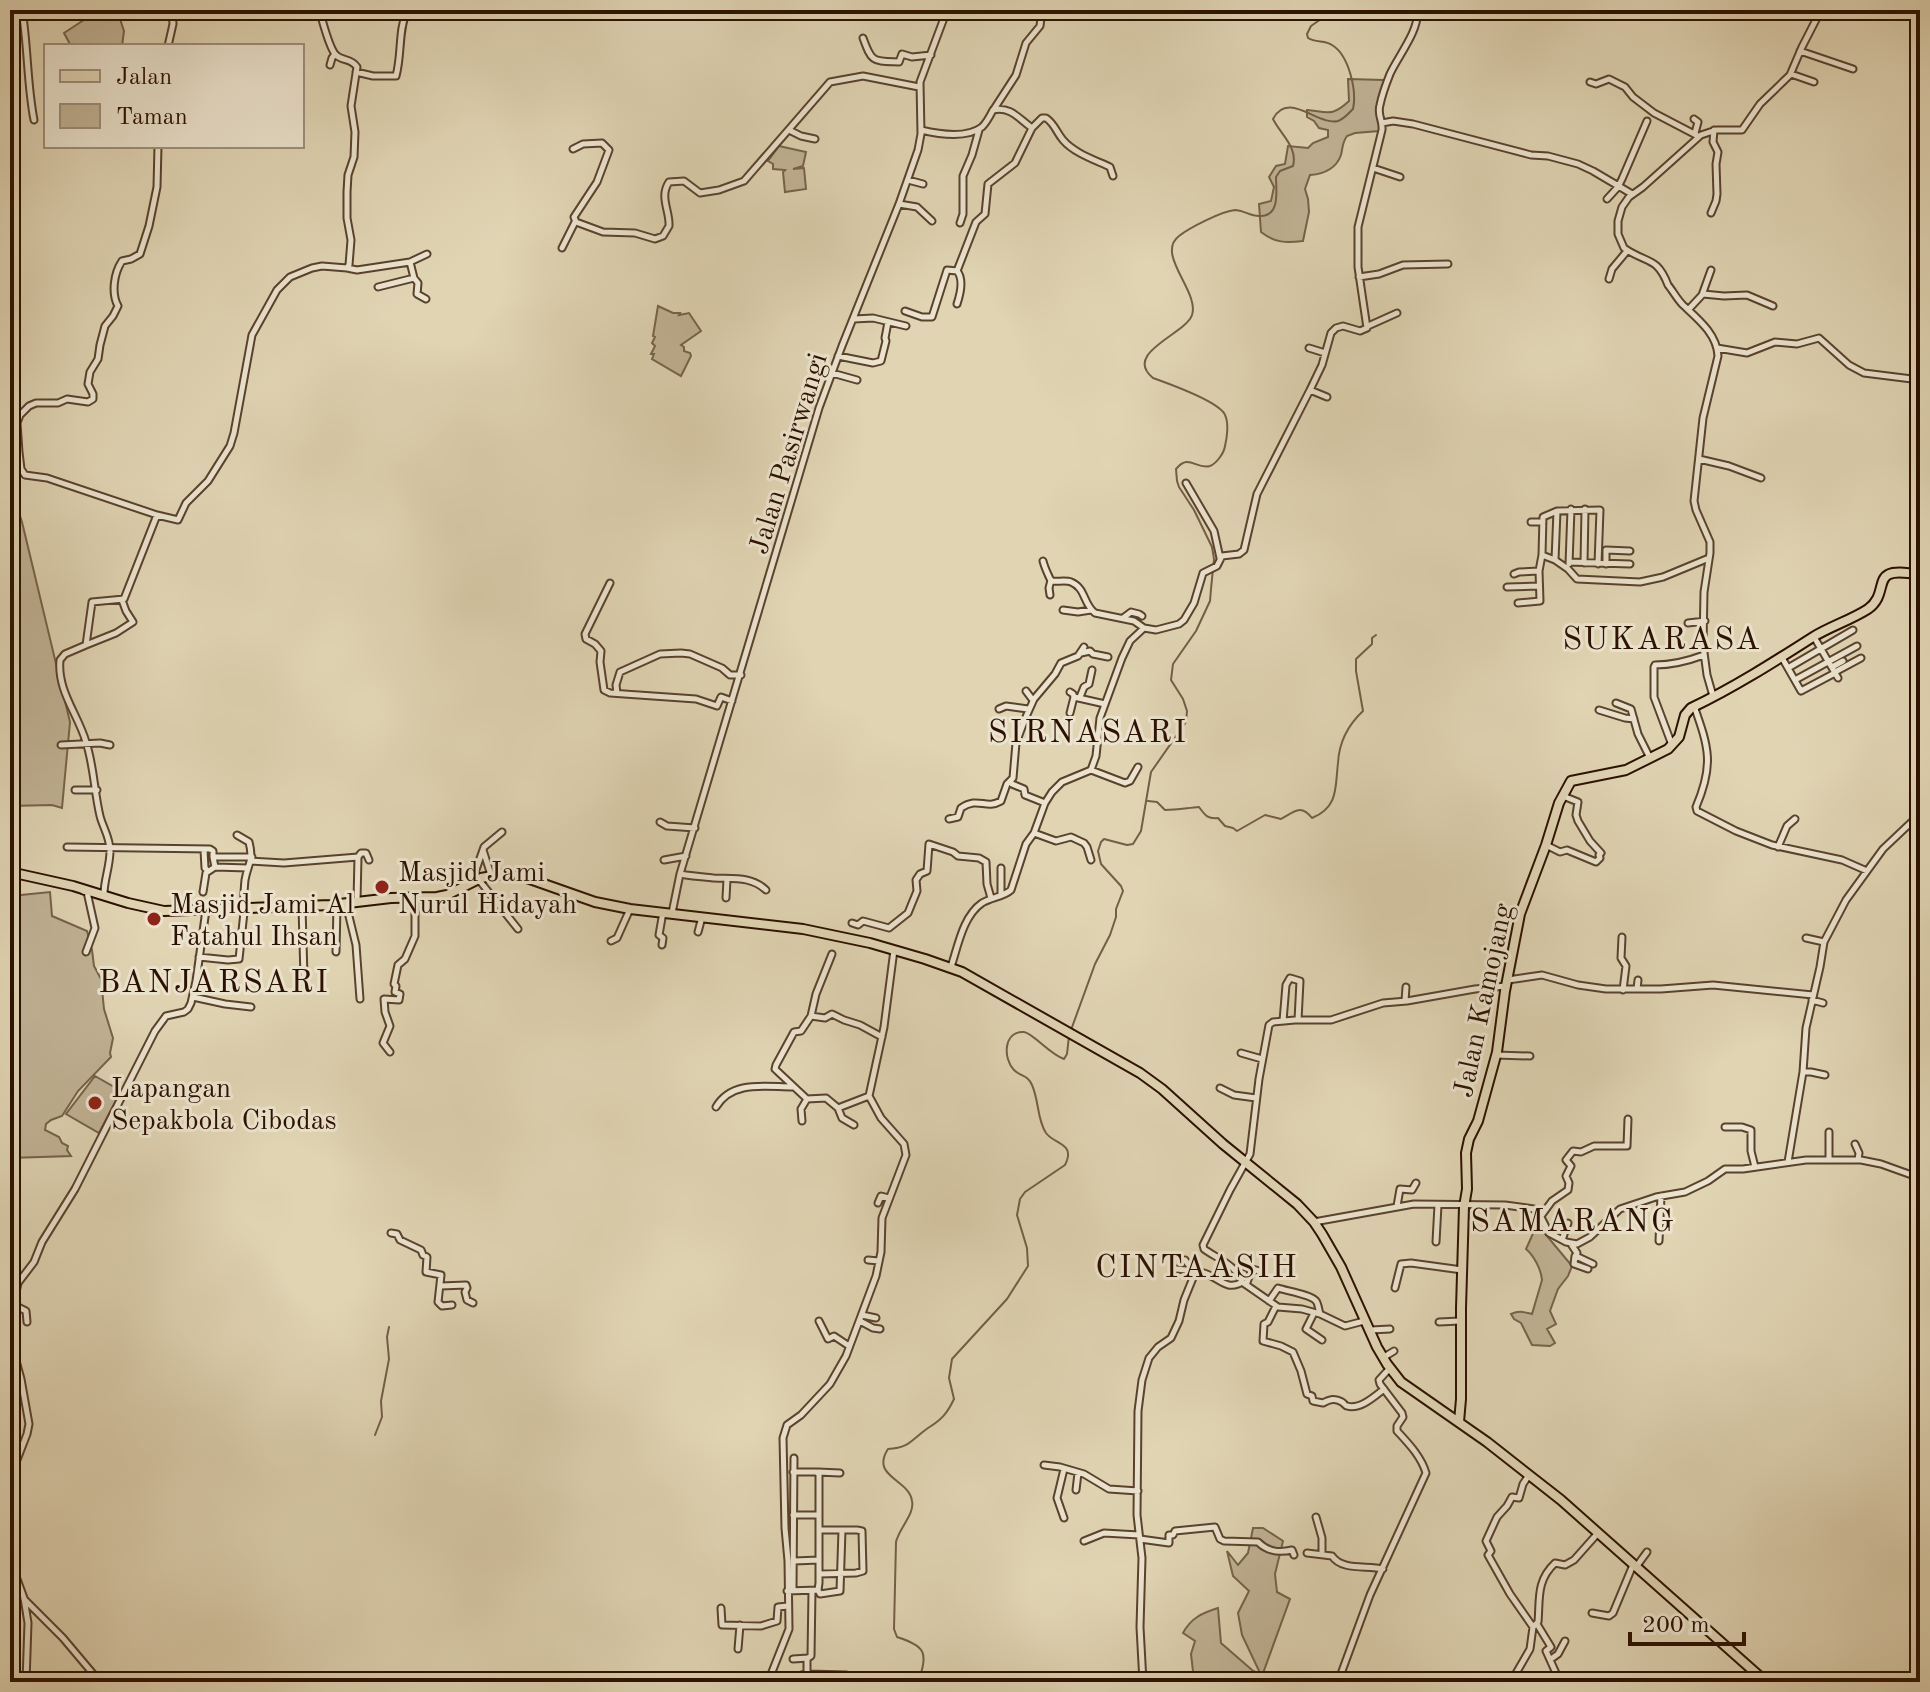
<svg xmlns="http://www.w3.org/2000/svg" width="1930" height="1692" viewBox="0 0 1930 1692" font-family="'Old Standard TT',serif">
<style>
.green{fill:#c1b395;stroke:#76624a;stroke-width:2}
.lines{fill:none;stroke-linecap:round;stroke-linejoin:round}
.stream{stroke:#735e47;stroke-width:2}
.minor-casing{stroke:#59422d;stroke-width:9}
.major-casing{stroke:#2c1100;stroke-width:12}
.minor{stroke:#ebe3ce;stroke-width:5}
.major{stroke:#e0d4b3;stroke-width:8}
.poi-dot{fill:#8f2418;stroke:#ebe3ce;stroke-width:3}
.labels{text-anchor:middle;stroke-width:6;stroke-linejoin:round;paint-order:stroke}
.street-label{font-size:28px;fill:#2c1100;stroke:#ebe3ce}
.poi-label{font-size:28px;fill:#2c1100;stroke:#ebe3ce;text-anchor:start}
.quarter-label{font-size:32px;letter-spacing:2px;fill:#2c1100;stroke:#ebe3ce}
</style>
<rect width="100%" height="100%" fill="#e0d4b3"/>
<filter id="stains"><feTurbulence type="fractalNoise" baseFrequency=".0025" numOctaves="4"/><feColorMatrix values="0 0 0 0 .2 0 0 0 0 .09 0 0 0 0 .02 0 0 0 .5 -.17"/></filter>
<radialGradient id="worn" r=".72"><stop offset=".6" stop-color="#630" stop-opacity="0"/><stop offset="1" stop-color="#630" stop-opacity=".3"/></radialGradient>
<path class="green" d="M95,10H117L124,31L122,46H71L64,33L96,12Z
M1348,79L1384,80L1388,83L1382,104L1379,131L1355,133L1347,136C1342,143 1343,147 1341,155C1336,169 1323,174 1310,175L1305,189L1308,199L1309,212L1303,241C1286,243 1275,243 1261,232L1259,204L1271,201L1274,187L1269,177L1276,166L1285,164L1288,146L1308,148L1313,143L1328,137V130L1319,128L1314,121L1307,117V110C1328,112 1332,117 1349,101Z
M779,146L806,152L803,166L793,169L804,168L806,189L785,192L783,172L785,170L773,169V164L768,161Z
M658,306L673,313H680L679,315L689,313L701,331L681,345L684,347V351L690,353L691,356L681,376L652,359L654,354H651L655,346L652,343L655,337L653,336Z
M10,486L22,522L70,722L62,808L52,805L10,806Z
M50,892L52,916L87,931L92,950L94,966L101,979L104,1009L113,1038L110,1053L111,1057L78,1091L62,1116L51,1120L46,1124L45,1130L59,1137L62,1143L68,1146L67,1150L71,1156L10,1158V904L21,895Z
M95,1076L121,1091L99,1133L66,1114Z
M1535,1229L1542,1230L1572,1266L1568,1276L1558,1289L1550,1311L1556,1324L1547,1329L1555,1343L1550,1346L1532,1345L1521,1323L1514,1319L1511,1314C1520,1310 1523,1312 1532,1314L1542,1280C1541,1269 1534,1256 1526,1249Z
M1253,1528H1263L1283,1541L1275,1574L1277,1592L1290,1599L1262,1676L1272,1682H1203L1194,1680L1191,1654L1195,1641L1183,1633C1191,1618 1202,1613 1218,1608L1221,1643L1252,1670L1261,1675L1242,1635L1238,1613L1249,1591L1233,1576L1227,1551L1238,1565L1248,1553Z"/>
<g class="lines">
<path class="stream" d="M1148,801L1157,802L1165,810C1177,810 1187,808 1199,807C1205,815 1207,819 1218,818L1225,826L1233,828L1237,831L1265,815L1281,819C1295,811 1301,804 1312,818C1339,807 1335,787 1338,763C1339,743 1348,725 1363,711L1356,671V659L1372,644V638L1376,635
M1071,1030L1095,964L1110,935L1116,917V909L1123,891L1121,886L1101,864L1098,851L1101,842L1104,839L1127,845L1133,844L1141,831L1151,772L1186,722L1187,711L1183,699L1171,680L1173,664L1196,631L1210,601L1211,589L1214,559L1212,547L1194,510L1179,487L1177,481L1176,469C1189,453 1196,470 1210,466C1217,463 1224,453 1225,446C1227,438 1229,423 1225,415C1220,402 1167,383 1153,378C1122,353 1186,334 1192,315C1200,292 1155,254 1179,236C1189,228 1222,211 1235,210C1243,210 1250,216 1259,216C1281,217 1276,190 1276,177L1280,171L1293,166C1298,147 1281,135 1273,119C1288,90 1318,126 1338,121C1344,119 1349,113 1353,109C1357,91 1349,55 1332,45C1325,40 1316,43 1308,38L1307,34L1311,26L1334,10
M375,1435L382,1417L381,1401L389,1359L387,1337L389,1327
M919,1682C926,1654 929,1647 897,1637L894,1629L896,1542C899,1528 915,1514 912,1501C909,1479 870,1477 888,1449C910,1448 912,1439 928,1428C941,1420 947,1414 954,1399L949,1378L952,1359L1007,1299L1028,1266L1027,1248L1017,1215L1020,1199L1025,1192L1065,1165C1076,1143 1055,1145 1046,1133C1037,1120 1039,1100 1032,1085C1027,1074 1021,1077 1014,1070C1003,1059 1003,1031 1024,1032C1033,1033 1049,1054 1064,1059L1067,1054L1069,1036"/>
<g class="minor-casing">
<path id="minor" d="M22,10C28,47 27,84 34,120
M863,38C872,63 873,61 899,62L902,54L912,57L931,55
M168,46L173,24L172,10
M1800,51L1853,69
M330,65L332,58L335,54
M356,72L373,76H396C402,54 398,31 407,10
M1791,74L1814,82
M1590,82L1596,84L1609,79L1625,87L1633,97L1654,113L1698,136
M994,109L1016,75L1026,43L1040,26L1042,10
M1694,119L1698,122L1695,133
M1382,123L1393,121L1413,124L1531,155L1548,156L1578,164L1593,171L1632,194
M789,130L801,136L815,139
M921,130C938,134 966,139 982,127C987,122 990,116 993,110C1011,106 1019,119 1032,128L1042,118H1046C1055,124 1056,132 1063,140C1074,153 1095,160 1110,167L1113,176
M573,149L583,144L602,143L609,150L597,182L574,217L576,222L603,232L635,233L655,239L663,236L669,226C670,211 659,197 669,182L684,181L700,193L719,190L744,181L830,82L863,76L919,87
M1373,168L1400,177
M908,180L923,184
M1607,199L1618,187L1622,179L1647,121
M899,204L917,207L932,221
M1711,213L1716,201L1717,194L1716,164L1718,152L1713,142L1714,130
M960,223L963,214V176L972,155L979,130
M562,248L575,222
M410,262L414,278L418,283L417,294L426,299
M347,268L357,270L410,262L427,254
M1359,277L1379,274L1403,265L1448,264
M1609,279L1612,269L1627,251
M378,287L414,278
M1703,294L1724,296L1747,295L1773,306
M957,304C960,295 964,279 957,271
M1689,309L1702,295L1711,270
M905,311L922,317H932L947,270L957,271L976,222L985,214L988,184L1015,163L1032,128
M854,319L873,318L906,326
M1368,326L1397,313
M1309,348L1325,353
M1717,348L1747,353L1775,342L1797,344L1819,338L1849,365L1864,373L1920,380
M838,356L873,363L881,361L886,341L885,338L888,322
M832,373L857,380
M1310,390L1327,397
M10,446L19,452L21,469L25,475L47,478L157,515
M19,452L17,423L20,415L29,406L36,403H58L67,399L88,402L93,399V394L88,384L90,372L98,359L100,345L105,326L113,316L118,306C111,293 114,273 122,261L131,259L140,254L149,226L157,187L158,146
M1699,459L1729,466L1761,478
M1186,483L1214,531L1220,558
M1531,522H1543
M1555,560L1557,511
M1043,561C1045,569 1048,574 1051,581C1057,582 1066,580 1071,582C1086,588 1083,604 1095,613L1134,621L1144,628
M1569,562L1630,564
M1584,563L1585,509
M1569,564L1571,509
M1598,564L1600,510L1557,511L1543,517L1542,555L1555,560L1568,569L1577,579L1640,582L1663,577L1709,558
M1606,564V550L1630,551
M1514,574L1519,572L1539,571
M610,583L585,634L586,639L595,644L601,651L600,662L604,690L610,693L696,699L717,706L721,697L732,701
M1507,587L1539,586
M1050,595L1049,588L1051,580
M1518,603L1540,601L1539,571L1542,555
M1063,610L1078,612L1091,610
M1123,618L1131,612L1139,614L1142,616
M1688,623L1705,621
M1814,637L1838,678
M86,645L116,633L133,622L126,611L122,600
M1081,653L1090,651L1093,654L1108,657
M1781,656L1801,691L1835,673
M1832,667L1843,661
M1788,668L1853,630
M1835,672L1861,658
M1795,680L1857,646
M1026,691L1032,699
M1070,692L1073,694L1074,697L1105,704
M617,693L616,685L620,672L660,654L681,653L690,654L722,668L730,675H741
M1713,696L1707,675L1703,645L1704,592L1710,553V542L1696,510L1694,501L1703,418L1718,356C1717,334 1698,319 1683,305C1677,299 1673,291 1668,285C1657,256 1647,264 1624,248L1618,234V221L1622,207L1629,197L1643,187L1701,135L1716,130H1742L1760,104L1790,75L1802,47L1821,10
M1080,697L1084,687L1089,684L1092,670
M1616,703L1631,709L1638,734L1650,758
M1694,706C1709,748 1714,765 1696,807L1697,811L1736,831L1772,845L1842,860L1867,871
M999,709L1006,706L1028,709
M1599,710L1625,718L1634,719
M1070,713L1074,697
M61,745L100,743L110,745
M1672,745L1654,697V667L1655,665C1672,665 1688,661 1704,655
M1091,770L1125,783L1130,781L1138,767
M1010,781L1012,784L1024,789L1025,795L1045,803
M75,790H97
M949,819L958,817L961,808C979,796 985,810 1001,801L1007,784L1013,778L1016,743L1025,719L1034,699L1055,674L1061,663L1078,656L1084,647
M660,822L667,826L695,828
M1034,833L1056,841L1071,837L1084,843L1087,847L1091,860
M237,835L249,842C254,861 248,863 245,880C244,889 244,898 243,907
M1546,845L1560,852L1567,850L1596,862L1600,858L1599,855L1601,853L1590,841L1578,821L1576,815L1578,802L1563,796
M67,847L210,849L213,851V857H252
M1778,847L1787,826L1795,819
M204,850L205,868L208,871
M483,850L491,875
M213,857L215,867L248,868
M358,857L361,853H366L369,860
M664,860L686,856
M251,861L284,863L358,857L357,901
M680,874C691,876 703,877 714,878C733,879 751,876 766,890
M479,880L518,929
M472,881L484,847L502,832
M83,891L87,892L95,928L86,952
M203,892L206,873L215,867
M104,894C104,880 110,866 110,851C110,837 103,828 100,816C94,791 94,766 86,742C78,714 57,691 60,660L65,654L86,645L92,602L124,599L157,515L178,520L186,503L208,481L230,446L234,433L252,335L277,290L290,277L312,268L322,266L347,268L349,265L351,240L347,218V192L348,175L354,157L355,132L351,106L357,67C350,57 342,62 335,54C328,45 323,21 319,10
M1001,895V868
M726,898L727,879
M346,904L356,945L360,999
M302,907L304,977
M672,913L680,874L819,408L842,346L899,204L918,150L921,134L920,82L947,10
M852,923L858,925L863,921L889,928L908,913L917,891L916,880L920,874L927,871L929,844L953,852L958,856L979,858L986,862L987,884L991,898
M698,932L702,917
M1622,937L1621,958L1626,966L1623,990
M1806,938L1824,942
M611,941L617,938L630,909
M662,945L663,938L659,935L663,912
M336,952L337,905
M832,954L816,994L811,1016L801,1031L794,1032L776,1065L775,1069L807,1099L826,1098L838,1108L869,1096
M199,957L228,960L239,959L244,912L241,908
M951,967C958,946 963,916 982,903C992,897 1003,897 1011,890L1026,844L1034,833L1045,803L1052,792L1062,782L1091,770L1096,756L1100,718L1122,658L1130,641L1144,628L1156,630L1179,624L1184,620L1194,603L1203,573L1217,566L1222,556L1239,554L1244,550L1257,494L1310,390L1322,365L1331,333L1336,328L1343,326L1360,331L1367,328L1358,267V227L1382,130C1383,120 1377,115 1380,105C1382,95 1386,84 1390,74C1398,56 1420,30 1417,10
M1508,980L1542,975L1578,985L1606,989H1661L1713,985L1813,995
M1637,989L1638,980
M193,997L225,1004L251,1007
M1812,1000L1823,1003
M1405,1001L1406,987
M811,1016L825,1018L832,1014L844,1020L860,1025L882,1037
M1283,1021L1286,985L1290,978L1300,981L1298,1020
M390,1052L383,1043L390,1026L385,1012L384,999L399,1000L400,994L395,992L396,986L394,984L398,965L405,959L415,936V898
M1241,1053L1262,1059
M1496,1055L1530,1056
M1803,1072H1811L1825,1075
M1220,1088L1234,1095L1256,1098
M716,1107C732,1080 765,1087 793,1087
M838,1108L842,1118L854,1125
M802,1121L801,1109L807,1099
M1725,1127H1742L1751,1130V1151L1755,1167
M1855,1144L1859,1153L1858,1160
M1829,1160V1132
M1788,1162L1803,1072L1806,1028L1820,967L1824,942L1846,900L1883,849L1920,814
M878,1203L881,1196L889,1198
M1397,1206L1400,1189L1412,1190L1416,1183
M1541,1216L1552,1201L1568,1190L1569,1183L1566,1176L1571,1166L1566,1160L1573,1151L1581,1152L1594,1146H1627L1628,1119
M1314,1222L1414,1204L1505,1205L1534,1209L1541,1217L1549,1233L1566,1242L1577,1244L1590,1237L1620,1209L1656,1197L1685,1192L1708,1181L1725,1169H1743L1806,1160H1861L1881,1164L1920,1178
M391,1233L397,1234L400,1240L421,1250L423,1255L427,1257L426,1272L441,1275L438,1302L442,1306L452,1305
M1562,1240L1568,1223
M1659,1241L1661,1196
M1436,1242L1438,1205
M1571,1244L1577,1253L1576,1256L1593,1264
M1575,1256L1574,1264L1588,1269
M868,1260L879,1261
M1185,1260L1194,1272
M1245,1267L1263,1272
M1176,1269C1185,1270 1195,1270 1204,1273C1218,1277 1227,1292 1242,1282L1278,1307L1302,1309L1320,1314L1345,1326L1364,1321
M1242,1282C1236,1265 1218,1259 1204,1249L1203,1245L1230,1190L1250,1154L1259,1079L1269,1025L1273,1022L1295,1020H1331L1383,1003L1407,1001L1475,989L1506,986
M1246,1285L1252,1269
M441,1286L466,1285L467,1288L465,1292L467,1300L473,1303
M1395,1288L1401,1264L1411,1263L1462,1270
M1269,1301L1278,1288C1287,1291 1312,1295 1316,1301C1318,1303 1319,1311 1320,1314
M12,1304L26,1311L27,1322
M1276,1306L1268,1322L1264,1324L1263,1341L1281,1346L1293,1352L1301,1371L1307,1394L1312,1396L1313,1401L1323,1403C1330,1399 1335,1398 1342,1402C1344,1403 1345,1406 1347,1406C1360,1410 1375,1396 1384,1389
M10,1307L14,1301L18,1283L34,1262L42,1242L75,1189L155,1031L166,1016L184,1012L188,1009L191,1003L196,981L206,910
M1314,1313L1306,1329L1322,1340
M862,1315L876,1318
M819,1321L828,1339L834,1336L849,1346
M860,1321L873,1328L880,1329
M1439,1322L1460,1321
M1371,1330L1390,1329
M10,1339L21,1379L29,1424L27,1434L10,1478
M1384,1357L1394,1351
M1044,1465L1060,1467L1084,1474L1109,1489L1138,1491
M1064,1469L1057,1498L1064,1518
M818,1472L840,1473
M1529,1475L1523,1484L1519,1498L1512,1497L1507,1506L1497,1517L1486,1541L1491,1551L1488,1555L1510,1594L1533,1627
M1076,1490L1078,1473
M793,1515H819
M1316,1517L1322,1538V1554
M1140,1539L1169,1543V1535H1173L1175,1531L1215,1527L1220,1539L1224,1541L1258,1542C1268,1552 1279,1553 1292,1550L1294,1555
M1084,1541L1104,1533L1139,1535
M1307,1553L1332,1556C1342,1571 1367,1565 1383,1569
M10,1560L24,1598L28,1623L26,1682
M794,1561L819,1560
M1636,1567L1647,1552
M819,1574L856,1573L863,1571L862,1531L857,1530H820
M818,1590L820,1594L840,1591L842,1530
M787,1591L818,1590L819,1583V1474L816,1472H793
M793,1591L794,1458
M24,1599L63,1638L100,1682
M721,1608L722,1625L761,1626L777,1621L778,1607L788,1606
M1592,1613L1609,1616L1613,1613L1633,1565
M1537,1624L1551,1647L1546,1651L1560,1682
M738,1649L740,1625
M793,1659L808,1658L811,1656L812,1591
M1551,1659L1558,1654L1565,1641
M807,1674L846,1675
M768,1682L789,1629L788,1561L785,1528L783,1438L787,1425L801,1415L830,1384L846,1356L876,1276L881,1252L882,1218L906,1155L904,1144L881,1118L869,1096L884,1027L894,950
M795,1682C797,1675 800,1675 807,1674V1658
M1143,1682L1140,1627L1142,1558L1137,1515L1138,1411L1142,1380L1149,1358L1158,1347L1171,1338L1179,1321L1184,1300L1195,1273
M1338,1682L1370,1595L1426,1473C1421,1456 1408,1443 1397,1431V1426L1403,1417L1402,1413L1380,1384L1379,1380L1390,1368
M1511,1682L1530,1649L1533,1627L1538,1622C1540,1599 1536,1581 1555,1563L1565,1565L1574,1560L1598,1533"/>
</g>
<g class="major-casing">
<path id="major" d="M10,872L73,886L128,903L164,911L331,905L391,898L437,897L447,895L481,878L503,874L524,877L595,902L630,909L803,929L870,943L925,959L962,972L1140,1073L1162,1089L1223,1144L1297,1204L1314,1222L1322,1234L1341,1267L1377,1347L1387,1364L1401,1382L1487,1442L1561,1500L1766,1682
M1459,1422L1461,1399V1308L1464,1207L1467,1189L1466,1153L1469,1139L1478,1121L1497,1052L1505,991L1520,914L1546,845L1559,803L1571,781L1626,770L1668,749L1679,737L1685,715L1691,708C1733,688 1774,662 1813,637C1831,626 1851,620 1868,609C1893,591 1865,564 1920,575"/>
</g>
<use href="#minor" class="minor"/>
<use href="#major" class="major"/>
</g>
<g class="poi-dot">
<circle cx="382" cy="887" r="8"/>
<circle cx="154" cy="919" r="8"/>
<circle cx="95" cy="1103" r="8"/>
</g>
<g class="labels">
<g class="street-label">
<text transform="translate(787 453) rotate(-73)" y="10">Jalan Pasirwangi</text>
<text transform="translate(1482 1000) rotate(-78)" y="10">Jalan Kamojang</text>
</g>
<g class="poi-label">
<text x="398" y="881">Masjid Jami<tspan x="398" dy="32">Nurul Hidayah</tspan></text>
<text x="170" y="913">Masjid Jami Al<tspan x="170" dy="32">Fatahul Ihsan</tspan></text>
<text x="111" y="1097">Lapangan<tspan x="111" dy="32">Sepakbola Cibodas</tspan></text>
</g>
<g class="quarter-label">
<text x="1662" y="649">SUKARASA</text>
<text x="1088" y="742">SIRNASARI</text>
<text x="214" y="992">BANJARSARI</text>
<text x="1573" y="1231">SAMARANG</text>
<text x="1197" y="1277">CINTAASIH</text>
</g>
</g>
<rect width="1930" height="1692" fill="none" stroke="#e0d4b3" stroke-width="40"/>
<rect x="12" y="12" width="1906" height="1668" fill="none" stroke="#2c1100" stroke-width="4"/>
<rect x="20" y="20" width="1890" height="1652" fill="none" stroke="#2c1100" stroke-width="2"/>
<rect x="44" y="44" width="260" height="104" fill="#ebe3ce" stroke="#9f8f7c" stroke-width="2"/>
<rect x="60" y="70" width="40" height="12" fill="#e0d4b3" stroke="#9f8f7c" stroke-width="2"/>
<text x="116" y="84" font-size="24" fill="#2c1100">Jalan</text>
<rect x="60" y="104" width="40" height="24" fill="#c1b395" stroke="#9f8f7c" stroke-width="2"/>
<text x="116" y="124" font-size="24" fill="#2c1100">Taman</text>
<path d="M1630 1632v12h114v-12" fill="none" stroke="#2c1100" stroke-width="4"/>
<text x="1642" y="1632" font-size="24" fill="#2c1100" stroke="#ebe3ce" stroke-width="6" paint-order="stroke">200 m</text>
<rect width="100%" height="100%" filter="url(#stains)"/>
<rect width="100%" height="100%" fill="url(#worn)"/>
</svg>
